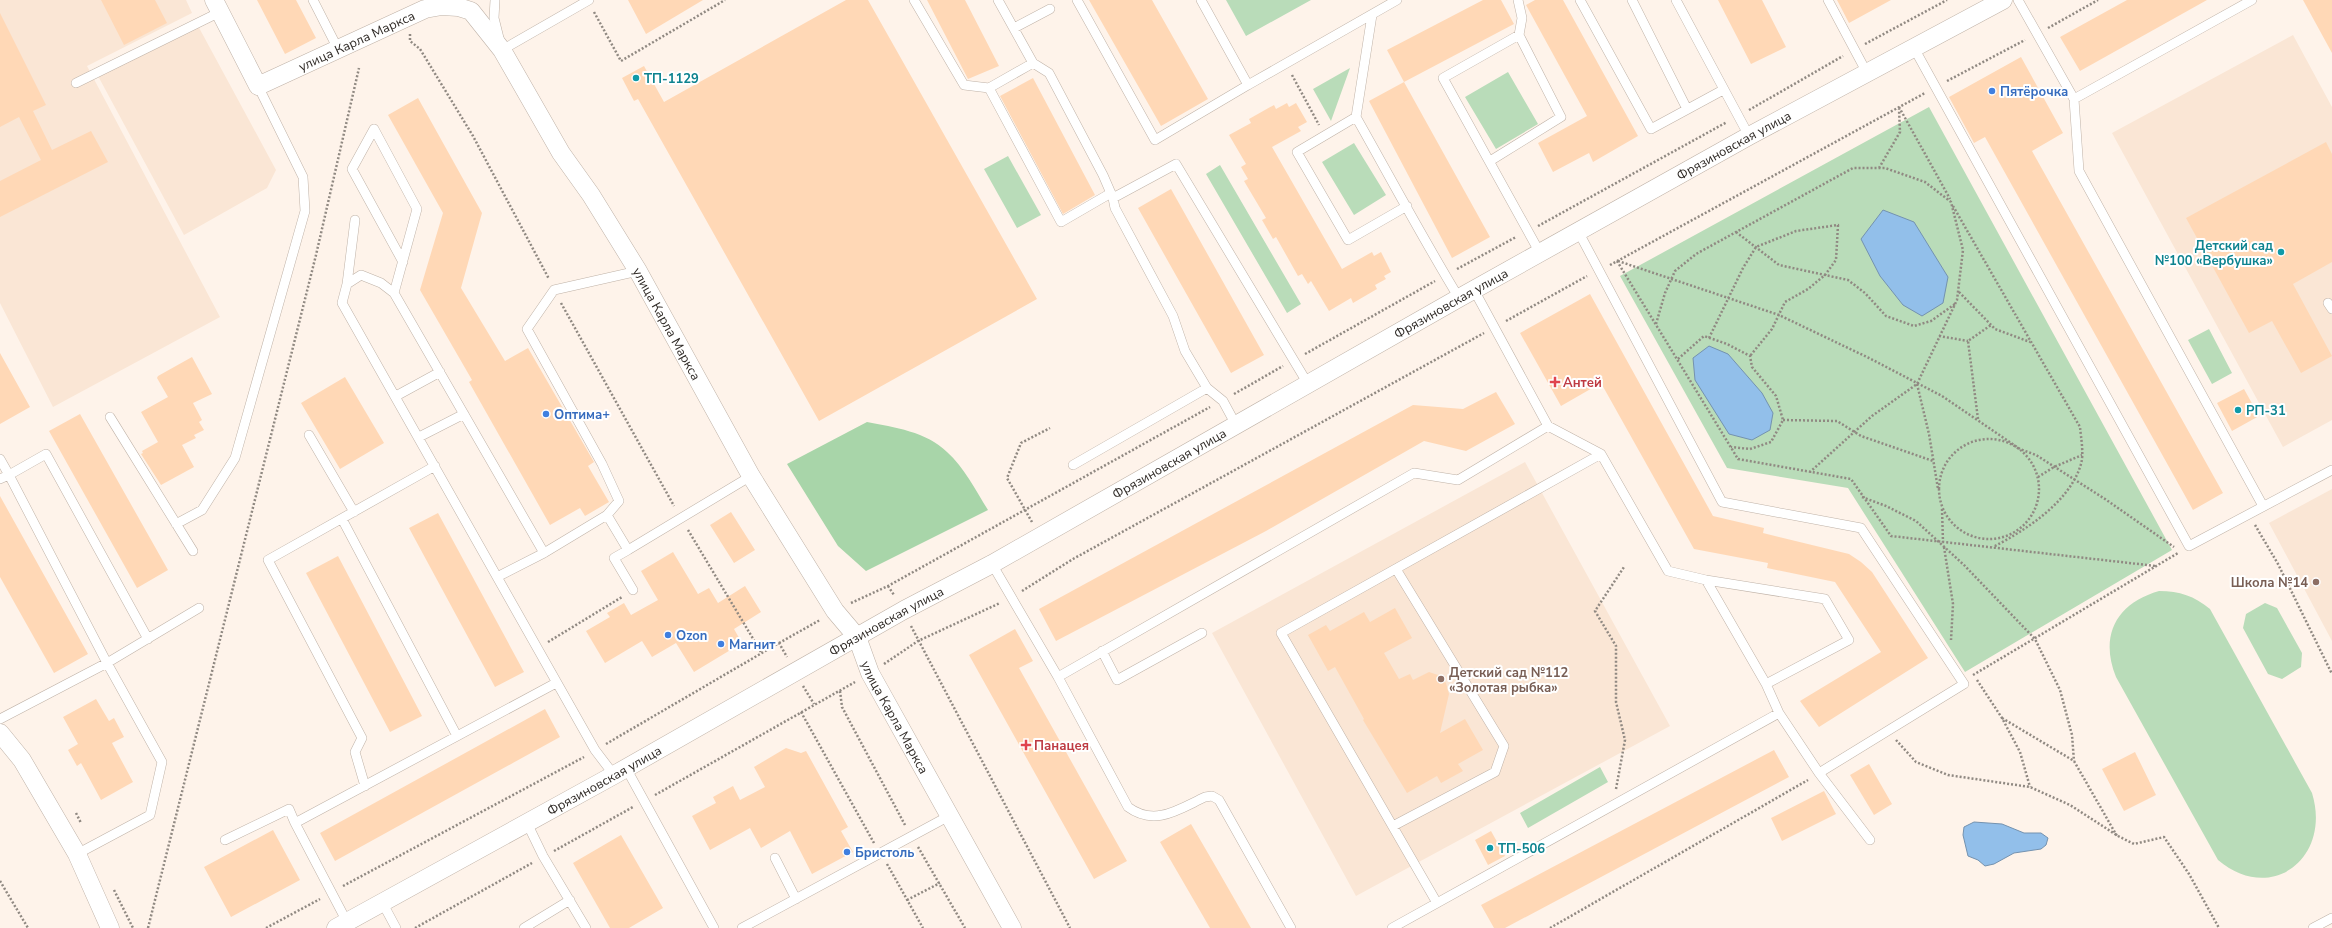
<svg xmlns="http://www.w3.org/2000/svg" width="2332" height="928" viewBox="0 0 2332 928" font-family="'Nunito Sans',sans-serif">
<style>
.built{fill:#fae6d5}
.green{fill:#b9dcb9}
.forest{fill:#a8d5a9}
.water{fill:#92bfea;stroke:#7492af}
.building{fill:#ffd8b6}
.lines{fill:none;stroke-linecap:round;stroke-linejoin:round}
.lane-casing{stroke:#bfb2a7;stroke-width:10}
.street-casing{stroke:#bfb2a7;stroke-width:19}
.path{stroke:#908982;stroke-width:2.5;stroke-dasharray:2 2;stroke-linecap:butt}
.lane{stroke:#fff;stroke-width:9}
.street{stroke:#fff;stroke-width:18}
.culture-dot{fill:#0f9aa8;stroke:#fff;stroke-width:1.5}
.shop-dot{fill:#3f7fe0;stroke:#fff;stroke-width:1.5}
.health-dot{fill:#e0444e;stroke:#fff;stroke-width:1.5}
.education-dot{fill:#8d6e63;stroke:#fff;stroke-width:1.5}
.labels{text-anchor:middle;stroke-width:4;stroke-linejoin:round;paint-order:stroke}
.street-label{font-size:13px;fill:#2f2a26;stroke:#fff}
.culture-label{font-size:13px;font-weight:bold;fill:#0d838f;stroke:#fff;text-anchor:start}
.shop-label{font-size:13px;font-weight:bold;fill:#366cbe;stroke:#fff;text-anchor:start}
.health-label{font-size:13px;font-weight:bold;fill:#be3a42;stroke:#fff;text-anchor:start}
.education-label{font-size:13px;font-weight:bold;fill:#785e54;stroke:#fff;text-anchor:end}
</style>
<rect width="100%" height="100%" fill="#fef3ea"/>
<path class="built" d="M0,0H186L192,13L87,66L220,317L53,407L0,303Z
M197,24L276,170L267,188L184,235L98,76Z
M2293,35L2332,107V420L2283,447L2112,133Z
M1525,462L1670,726L1356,896L1212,633Z
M2332,489V641L2269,523Z"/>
<path class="green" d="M1226,0H1311L1246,36Z
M1350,68L1331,121L1313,89Z
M1508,72L1538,124L1496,149L1465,97Z
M1929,107L2172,550L1965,672L1848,488L1727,468L1620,276Z
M1354,143L1386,195L1354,215L1322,162Z
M1008,156L1041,215L1017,228L984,169Z
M1220,165L1301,304L1287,313L1206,174Z
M2209,329L2232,373L2212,384L2188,340Z
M2159,591C2180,591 2194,596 2210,609L2312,793C2332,858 2271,905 2218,860L2116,677C2099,635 2117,603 2159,591Z
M2265,603L2277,608L2302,653L2301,667L2282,679L2268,674L2243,628L2246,614Z
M1600,767L1608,782L1528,828L1520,813Z"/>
<path class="forest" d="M867,422C894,427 927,432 947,452C964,467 976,491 988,510L866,571L838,546L787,464Z"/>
<path class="water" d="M1883,210L1914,222L1948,277L1943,303L1922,316L1903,305L1880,276L1861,239Z
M1709,346L1728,354L1762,393L1773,413L1770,430L1752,440L1729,434L1695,380L1693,358Z
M1974,822L2002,824L2024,833H2041L2048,838L2046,845L2041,849L2014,853L1994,864L1985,866L1978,860L1968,856L1963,835L1964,827Z"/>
<path class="building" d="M101,0H155L167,23L124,45Z
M257,0H296L316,38L285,54Z
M628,0H703L646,34Z
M846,0H868L1037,299L819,421L638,99L634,101L622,78L644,66L664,102Z
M927,0H965L999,66L968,79Z
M1089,0H1152L1208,99L1161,126Z
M1483,0H1501L1514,24L1404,82L1387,50Z
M1535,0H1563L1638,136L1593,162L1589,153L1553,172L1538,143L1587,116L1526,5Z
M1718,0H1762L1786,47L1751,64Z
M1837,0H1891L1849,23Z
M2127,0H2207L2080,71L2060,37Z
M2303,0H2332V53Z
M0,13L46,105L33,111L52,150L91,131L108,162L0,217V181L41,160L19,117L0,127Z
M2021,57L2063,133L2032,151L2223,493L2193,510L1985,137L1974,143L1949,97Z
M1033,78L1095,195L1063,214L1000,96Z
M1404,82L1490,237L1452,258L1369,101Z
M418,98L482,213L461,288L505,361L528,348L594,462L588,466L609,502L585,516L580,508L550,525L469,382L472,380L420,290L443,213L388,115Z
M1287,103L1289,107L1296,103L1307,122L1298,127L1301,131L1272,147L1342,269L1372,252L1374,256L1381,252L1391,272L1384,276L1386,279L1375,285L1377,289L1353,303L1351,298L1329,311L1311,281L1308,284L1302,274L1298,276L1276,237L1273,239L1262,220L1266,218L1244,181L1248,179L1241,167L1246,164L1229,135L1251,123L1249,119L1274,105L1276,109Z
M2326,142L2332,154V262L2293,284L2332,356L2301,373L2272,321L2249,333L2186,218Z
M1171,189L1264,355L1231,373L1138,208Z
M1590,294L1713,516L1764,528L1763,533L1849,554L1861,562L1872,572L1928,658L1819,727L1800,701L1881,652L1835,582L1767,568L1768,563L1694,549L1601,383L1561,406L1520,333Z
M0,353L30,407L0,424Z
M192,357L212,394L193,403L202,420L199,422L204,430L194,435L196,438L182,445L194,467L161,485L141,454L143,453L142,451L158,442L141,412L168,397L157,378L158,376Z
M345,377L384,443L340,469L301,403Z
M2244,389L2259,416L2232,431L2217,403Z
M1496,392L1515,424L1466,451L1424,441L1266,531L1056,641L1039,609L1413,405L1463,409Z
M80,414L168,570L137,588L49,431Z
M0,496L88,654L54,673L0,577Z
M731,512L755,550L734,563L710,525Z
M438,513L524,672L495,687L409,528Z
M673,552L698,594L709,588L718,603L745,586L761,612L734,629L742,643L694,672L676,643L652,657L642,641L605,663L586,631L610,617L607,613L624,603L631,615L658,600L641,571Z
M338,556L422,716L390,732L306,573Z
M1395,608L1412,638L1384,653L1399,679L1410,674L1413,680L1429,672L1438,675L1446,683L1449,694L1440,733L1465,719L1483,750L1458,764L1463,771L1441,783L1437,776L1407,793L1363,720L1364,719L1335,667L1328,671L1308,635L1326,625L1330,631L1364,612L1370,622Z
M1015,629L1033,661L1019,668L1127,861L1094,879L969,655Z
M96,699L109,721L114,718L124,737L112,743L133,782L101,800L81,763L77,766L68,750L78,744L63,717Z
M545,709L560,737L335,861L320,833Z
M786,748L801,753L806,751L848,827L841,831L853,852L812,874L790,831L761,848L750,828L710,850L692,816L716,803L713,797L733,786L740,800L765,787L754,767Z
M1774,750L1789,777L1505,928H1494L1481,905Z
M2135,752L2156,795L2124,811L2102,769Z
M1869,764L1892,804L1874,815L1850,775Z
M1824,791L1836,814L1782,841L1771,818Z
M1191,824L1216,867L1251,928H1210L1160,842Z
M273,830L300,880L231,917L204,867Z
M1491,831L1505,856L1488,865L1475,840Z
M621,835L663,908L629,928H610L573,863Z"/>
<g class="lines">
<g class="lane-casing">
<path id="lane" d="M313,0L338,49
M495,0L494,18L502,50L589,0
M914,0L964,85L989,88
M998,0L1033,63L1049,73L1103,175L1113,198
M1077,0L1155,140L1248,85
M1201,0L1248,85L1397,0
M1518,0L1522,18L1519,35L1443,78L1540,253
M1580,0L1651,129L1723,90
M1632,0L1687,109
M1676,0L1749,136
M1828,0L1867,73
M2018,0L2074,99L2252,0
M1014,28L1050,9
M1914,48L2189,546L2332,470
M1033,63L989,88L1061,222L1111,193
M76,83L220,12
M2074,99L2079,171L2263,506
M1356,117L1372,15
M374,129L417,209L394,293L544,553L497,577
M374,129L352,169L403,262
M1490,161L1561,117L1519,35
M1407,206L1348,240L1297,152L1356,117C1390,177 1423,239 1459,298
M1578,231L1722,502L1861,528L1964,684L1819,773
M347,284L355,220
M1474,290L1548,426L1601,454L1668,571L1706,580L1766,684L1779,713L1819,773L1870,840
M394,293L381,283L361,275L347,284L342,303L595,750L614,775
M2328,303L2332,309
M396,396L440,372
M110,417L193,551
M1236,425L1223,401L1207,388L1185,351L1173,316L1115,208L1113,198L1176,164L1308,384
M309,435L354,512
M419,437L464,414
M0,459L9,475L46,454L148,639
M1073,465L1207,388
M0,479L9,475L107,663L0,719
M607,515L619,501L602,464L527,329L554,290L638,271
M342,519L457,736
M176,524L202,510L235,458L305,211L303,177L258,86
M628,550L614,558L633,590
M544,553L607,515L628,550L751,476
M992,564L1058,677L1128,807C1155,827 1179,809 1205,797L1212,796L1219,800L1291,928
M1706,580L1825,599L1849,640L1766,684
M1102,651L1117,680L1202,633
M1058,677L1414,473L1458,480L1548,426
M626,768L714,928
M365,786L355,752L362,738L268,560L435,466
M527,823L543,856L586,928
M1393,826L1495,772L1504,746L1396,569
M225,840L289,809L295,823
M77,854L150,815L162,762L107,663L199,608
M775,858L796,899
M382,902L396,928
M1437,903L1281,633L1601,454
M347,922L295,823L556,683
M524,928L570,900
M742,928L949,816
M1392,928L1779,713
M2313,928L2332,918"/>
</g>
<g class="street-casing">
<g id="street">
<path id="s1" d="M214,0L258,86L425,9L442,6L458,7L471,11L502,50L561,153L591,195L638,271L751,476L835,611L857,637L870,673L1012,928"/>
<path d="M0,733L22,760L77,854L110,928"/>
<path id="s2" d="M336,928L614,775L904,610L992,564L1459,298L1749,136L2003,0"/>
</g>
</g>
<path class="path" d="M594,12L621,61L725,0
M2048,28L2098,0
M410,34V41L420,49L473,136L549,279
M1865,44L1947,0
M1292,75L1319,125
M1947,81L2025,40
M1899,107L1950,199
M1749,110L1843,56
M1879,168L1900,132L1899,109
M1953,206L2080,427C2081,438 2084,454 2081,464C2070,502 2026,530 1993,547
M1538,226L1727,122
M1736,232L1779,265L1848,280L1865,293L1886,316L1914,326L1931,321L1955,304
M1617,261L1738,459L1851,479L1891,536L2156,566
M1618,261L1779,315L1869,358L1942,396L2020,449L2036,455L2105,499L2174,547
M1610,265L1925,93
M1457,269L1516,237
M1959,292L1995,329L2030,342
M561,303L674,506
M1506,321L1587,276
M1656,324L1665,293L1675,271L1696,254L1853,168H1885L1925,182L1951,202L1963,250L1957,300L1917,384L1872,416L1810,472
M1939,336L1968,341
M1709,338L1743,268L1756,247L1796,231L1838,225L1836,260L1825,275L1808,289L1785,302L1772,329L1750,356
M1305,354L1435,281
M1678,359L1704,336L1727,344L1750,356L1752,367L1776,396L1783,420L1771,442L1750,449L1731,447
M1917,384L1929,434L1938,489
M1234,394L1283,366
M1978,419L1968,341L1991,325
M1783,420L1837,421L1861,436L1933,461
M1939 489a50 50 0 1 1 100 0a50 50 0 1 1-100 0Z
M2038,477L2054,467L2082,455
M1862,497L1886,506L1916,521L1964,565L2035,639L2060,690L2072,735L2074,761
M1942,509L1943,542
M1032,522L1007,478L1021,443L1050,428
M2255,525L2278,564L2332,674
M688,530L761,652
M1944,547L1953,604L1951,640
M888,586L894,595
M1022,591L1073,559L1484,333
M851,603L888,586L1210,407
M911,626L1070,928
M548,642L622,597
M779,643L820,620
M884,664L918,641L1000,603
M1973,675L2178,553
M1977,680L2002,718L2020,752L2030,787
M803,686L814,704
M840,691L842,707L905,825
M801,712L874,843
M2002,718L2074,761L2117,836
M1896,740L1916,762L1948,775L2030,787L2070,805L2118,836L2134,844L2164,837L2189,874L2219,928
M606,744L779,643L787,657
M1616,789L1625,740L1616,702V646L1595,611L1624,567
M655,795L855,682
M76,813L81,823
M918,847L965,928
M554,851L633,807
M887,864L923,928
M0,881L28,928
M343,886L584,757
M114,890L133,928
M907,900L940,883
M148,928L316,255L359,68
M266,928L320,899
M415,928L532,863
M1550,928L1808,780"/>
<use href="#lane" class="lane"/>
<use href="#street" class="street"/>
</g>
<g class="culture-dot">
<circle cx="636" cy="78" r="4"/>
<circle cx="2281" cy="252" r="4"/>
<circle cx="2238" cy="410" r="4"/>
<circle cx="1490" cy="848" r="4"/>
</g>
<g class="shop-dot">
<circle cx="1992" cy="91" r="4"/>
<circle cx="546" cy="414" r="4"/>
<circle cx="668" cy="635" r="4"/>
<circle cx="721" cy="644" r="4"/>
<circle cx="847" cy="852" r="4"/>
</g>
<g class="health-dot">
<path d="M1553 376h4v4h4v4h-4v4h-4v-4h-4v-4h4z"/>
<path d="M1024 739h4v4h4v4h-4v4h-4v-4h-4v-4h4z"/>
</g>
<g class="education-dot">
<circle cx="2316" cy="582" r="4"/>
<circle cx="1441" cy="679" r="4"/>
</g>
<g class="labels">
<g class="street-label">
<text dy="5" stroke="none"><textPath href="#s1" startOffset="205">улица Карла Маркса</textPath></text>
<text dy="5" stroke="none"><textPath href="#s2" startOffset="1602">Фрязиновская улица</textPath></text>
<text dy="5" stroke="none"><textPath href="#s2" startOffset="1278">Фрязиновская улица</textPath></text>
<text dy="5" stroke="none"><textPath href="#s1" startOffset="697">улица Карла Маркса</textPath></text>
<text dy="5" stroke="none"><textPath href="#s2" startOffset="954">Фрязиновская улица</textPath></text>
<text dy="5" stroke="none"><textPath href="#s2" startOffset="630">Фрязиновская улица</textPath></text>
<text dy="5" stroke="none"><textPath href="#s1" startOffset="1153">улица Карла Маркса</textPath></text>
<text dy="5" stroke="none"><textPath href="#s2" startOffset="306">Фрязиновская улица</textPath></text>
</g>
<g class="culture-label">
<text x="644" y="83">ТП-1129</text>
<text x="2273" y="250" text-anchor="end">Детский сад<tspan x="2273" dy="15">№100 «Вербушка»</tspan></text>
<text x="2246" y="415">РП-31</text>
<text x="1498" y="853">ТП-506</text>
</g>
<g class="shop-label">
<text x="2000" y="96">Пятёрочка</text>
<text x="554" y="419">Оптима+</text>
<text x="676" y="640">Ozon</text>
<text x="729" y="649">Магнит</text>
<text x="855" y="857">Бристоль</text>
</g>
<g class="health-label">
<text x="1563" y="387">Антей</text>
<text x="1034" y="750">Панацея</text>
</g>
<g class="education-label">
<text x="2308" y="587">Школа №14</text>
<text x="1449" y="677" text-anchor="start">Детский сад №112<tspan x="1449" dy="15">«Золотая рыбка»</tspan></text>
</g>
</g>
</svg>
